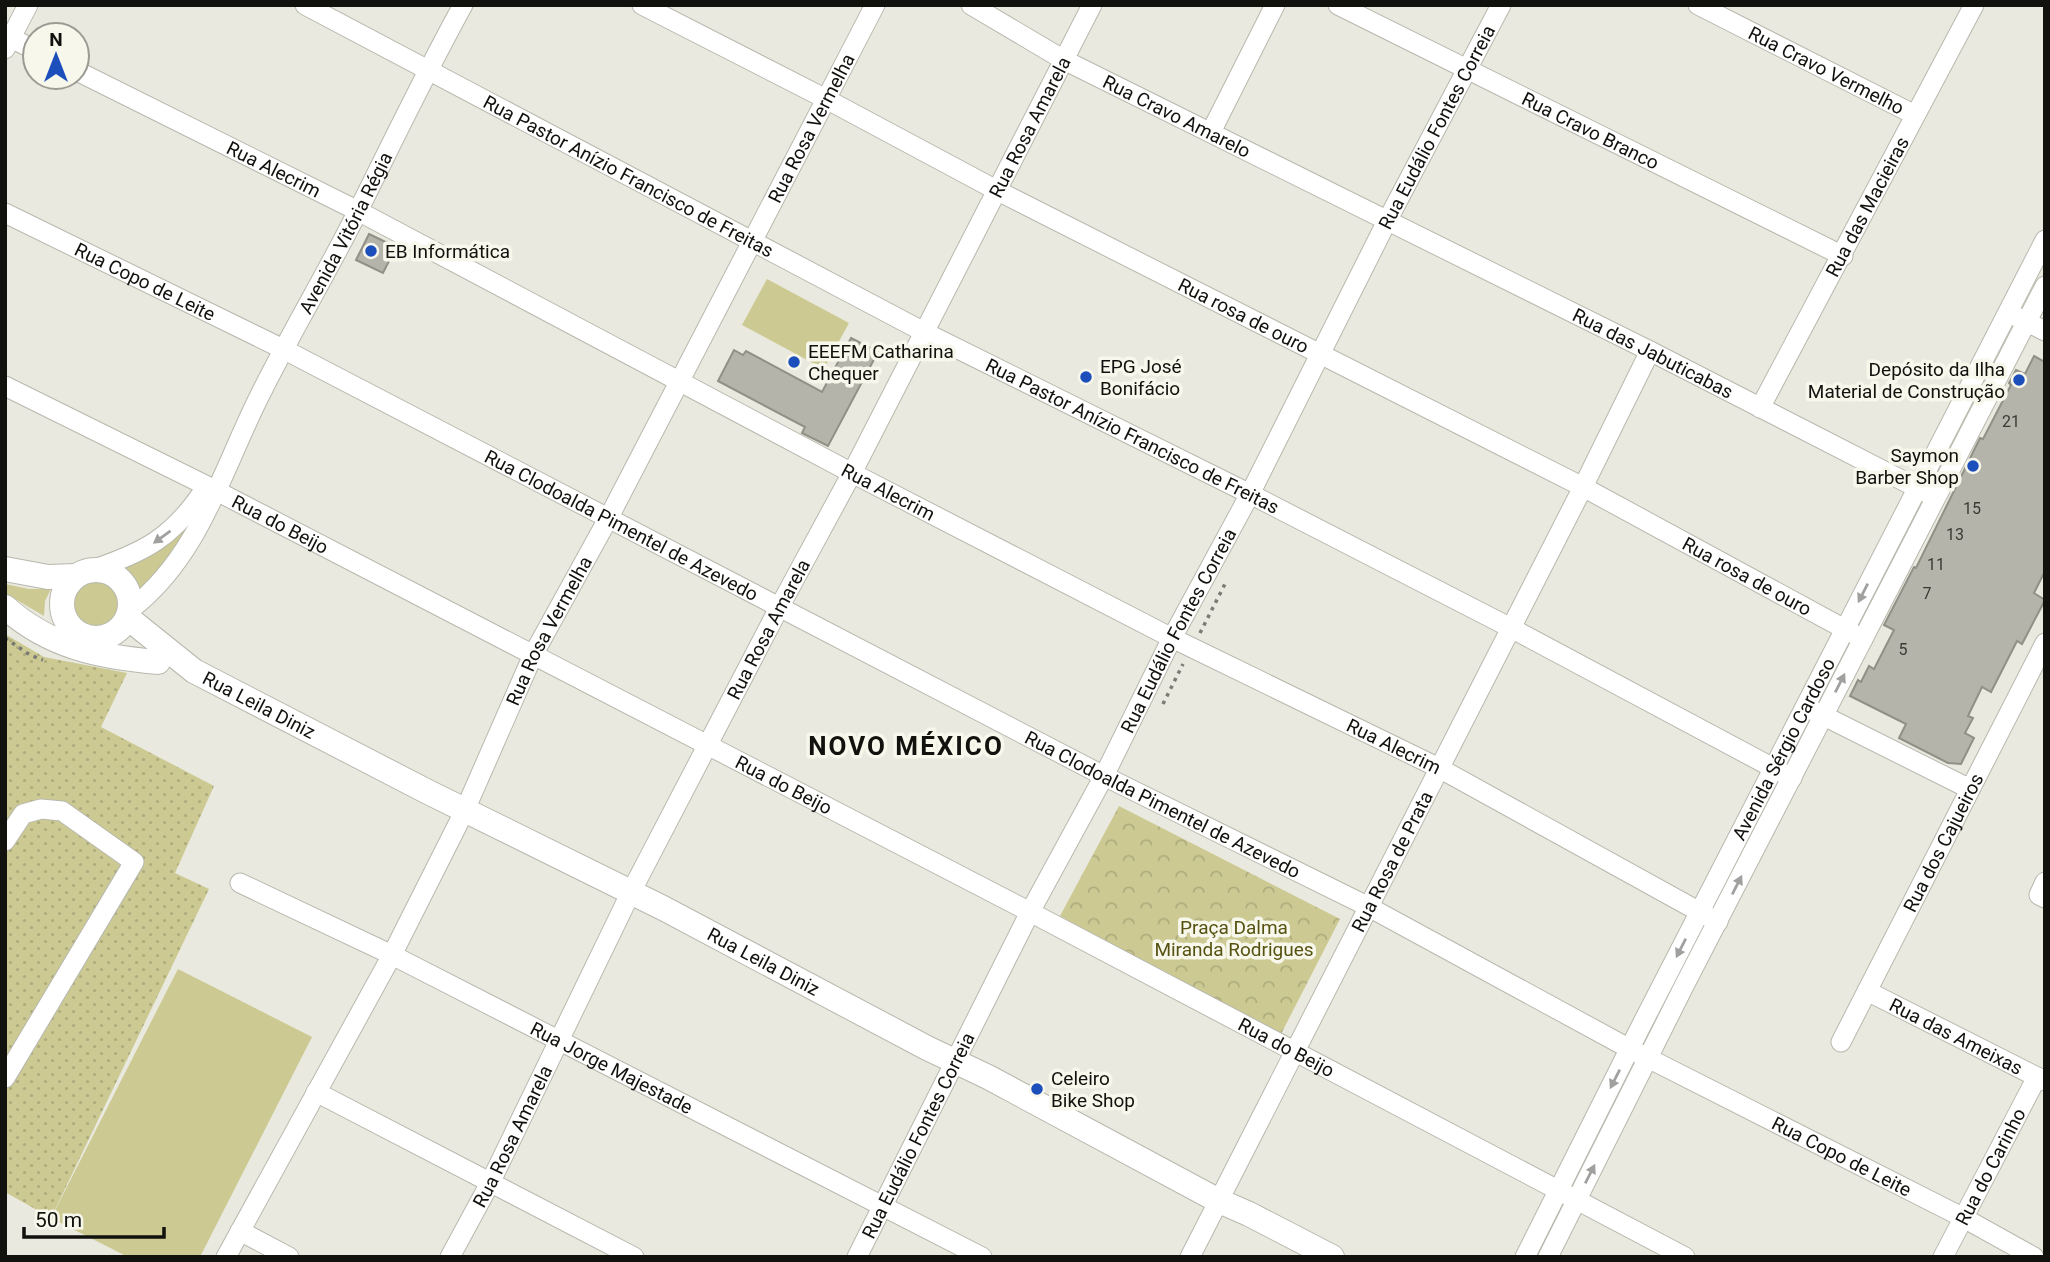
<svg xmlns="http://www.w3.org/2000/svg" width="2050" height="1262" viewBox="0 0 2050 1262" font-family="Roboto,sans-serif">
<style>
.grass{fill:url(#grass-dots)}
.park{fill:url(#park-crowns)}
.garden{fill:#ccca92}
.building{fill:#b4b4aa;stroke:#909086;stroke-width:2}
.lines{fill:none;stroke-linecap:round;stroke-linejoin:round}
.minor-casing{stroke:#b8b8ae;stroke-width:21}
.major-casing{stroke:#b8b8ae;stroke-width:26}
.path{stroke:#7b7a74;stroke-width:3.5;stroke-dasharray:3.5 5;stroke-linecap:butt}
.minor{stroke:#fff;stroke-width:19}
.major{stroke:#fff;stroke-width:24}
.oneway{fill:#a0a09f}
.poi-dot{fill:#1c4fbc;stroke:#f7f7ec;stroke-width:2.5}
.labels{text-anchor:middle;stroke-width:7;stroke-linejoin:round;paint-order:stroke}
.number-label{font-size:16px;fill:#3a3a35}
.street-label{font-size:19px;fill:#11110e;stroke:#f7f7ec}
.poi-label{font-size:19px;fill:#11110e;stroke:#f7f7ec;text-anchor:start}
.park-label{font-size:19px;fill:#565211;stroke:#f7f7ec}
.district-label{font-size:26px;font-weight:bold;letter-spacing:2px;fill:#11110e;stroke:#f7f7ec}
</style>
<defs>
<pattern id="grass-dots" width="8" height="8" patternUnits="userSpaceOnUse" patternTransform="scale(1.75)"><rect width="8" height="8" fill="#ccca92"/><path d="M2 2h.1M6 6h.1" fill="none" stroke="#aeac7d" stroke-width="1.8" stroke-linecap="round"/></pattern>
<pattern id="park-crowns" width="20" height="18" patternUnits="userSpaceOnUse" patternTransform="scale(1.75)"><rect width="20" height="18" fill="#ccca92"/><path d="M2 6a3 3 0 1 1 6 0M12 15a3 3 0 1 1 6 0" fill="none" stroke="#aeac7d"/></pattern>
</defs>
<rect width="100%" height="100%" fill="#eae9df"/>
<path class="grass" d="M5,634L44,657L127,673L101,727L214,786L175,873L209,889L51,1218L5,1192Z"/>
<path class="park" d="M1119,806L1340,919L1280,1036L1060,916Z"/>
<path class="garden" d="M767,279L849,323L824,369L742,325Z
M189,522C178,553 158,572 135,595L125,576L117,570Z
M68 606a26 26 0 1 1 52 0a26 26 0 1 1-52 0Z
M5,584L29,589H51L45,601L44,616L5,593Z
M178,969L312,1037L200,1257H128L51,1218Z"/>
<path class="building" d="M369,234L396,247L383,273L356,260Z
M851,338L878,352L828,446L802,433L805,427L718,381L734,350L743,355L746,351L822,392Z
M2034,356L2045,362V571L2034,593L2045,600L2022,644L2017,641L1991,692L1982,687L1968,716L1973,718L1965,733L1974,738L1961,764L1948,763L1899,738L1906,724L1850,696L1858,680L1861,682L1869,666L1874,669L1894,630L1884,625L1914,567L1916,568L1980,438L1983,439L2011,385L2009,383L2016,370L2025,374Z"/>
<g class="lines">
<g class="minor-casing">
<g id="minor">
<path id="s1" d="M305,5L924,332L1250,494L1511,628L1792,778"/>
<path id="s2" d="M642,5L826,99L998,191L1583,487L1863,639"/>
<path id="s3" d="M971,5L1064,60L1650,351L1929,494"/>
<path id="s4" d="M1338,5L1843,256"/>
<path id="s5" d="M1698,5L1915,115"/>
<path d="M5,35L35,50"/>
<path d="M5,49L28,5"/>
<path id="s6" d="M77,71L358,211L852,473L1172,638L1439,768L1718,922"/>
<path d="M1211,132L1275,5"/>
<path id="s7" d="M5,213L283,349L1104,776L1367,906L1630,1049L1962,1217L2034,1257"/>
<path d="M2015,316L2045,331"/>
<path id="s8" d="M5,386L207,486L1030,912L1685,1257"/>
<path id="s9" d="M1760,408L1974,5"/>
<path d="M88,571C144,553 174,537 206,487"/>
<path id="s10" d="M131,609C199,557 222,471 259,397C290,334 327,273 359,209C393,141 426,72 463,5"/>
<path d="M1812,710L1970,789"/>
<path d="M5,841L23,814L41,809L62,811L134,862L5,1078"/>
<path d="M2045,882L2039,895L2045,898"/>
<path id="s11" d="M240,883L392,955L982,1257"/>
<path id="s12" d="M1867,991L2045,1081"/>
<path id="s13" d="M1841,1042L2045,643"/>
<path d="M316,1092L634,1257"/>
<path d="M240,1231L289,1257"/>
<path id="s14" d="M226,1257L392,955L465,810L533,655L609,517L875,5"/>
<path id="s15" d="M450,1257L490,1183L631,892L780,606L852,473L1092,5"/>
<path id="s16" d="M857,1257L1030,912L1104,776L1172,638L1250,494L1387,221L1501,5"/>
<path id="s17" d="M1190,1257L1583,487L1650,351"/>
<path id="s18" d="M1525,1257L1640,1028L2045,240"/>
<path d="M1548,1257L1684,986L2045,286"/>
<path id="s19" d="M1943,1257L2037,1077"/>
</g>
</g>
<g class="major-casing">
<g id="major">
<path d="M5,569L48,577L76,576"/>
<circle cx="96" cy="604" r="34"/>
<path d="M5,607C49,647 100,657 158,662"/>
<path id="s20" d="M128,618L194,671L428,792L663,908L927,1048L988,1077L1217,1200L1249,1214L1332,1257"/>
</g>
</g>
<path class="path" d="M1200,633L1227,580
M5,638L30,655L43,660
M1163,704L1183,664"/>
<use href="#minor" class="minor"/>
<use href="#major" class="major"/>
</g>
<defs><path id="oneway-solid" d="M-6-.8H1V-3.2L6.5 0L1 3.2V.8H-6Z" transform="scale(1.75)"/></defs>
<g class="oneway">
<use href="#oneway-solid" transform="translate(162 537) rotate(144)"/>
<use href="#oneway-solid" transform="translate(1863 593) rotate(117)"/>
<use href="#oneway-solid" transform="translate(1840 683) rotate(-63)"/>
<use href="#oneway-solid" transform="translate(1737 885) rotate(-63)"/>
<use href="#oneway-solid" transform="translate(1681 948) rotate(117)"/>
<use href="#oneway-solid" transform="translate(1615 1079) rotate(117)"/>
<use href="#oneway-solid" transform="translate(1590 1174) rotate(-63)"/>
</g>
<g class="poi-dot">
<circle cx="371" cy="251" r="7"/>
<circle cx="794" cy="362" r="7"/>
<circle cx="1086" cy="377" r="7"/>
<circle cx="2019" cy="380" r="7"/>
<circle cx="1973" cy="466" r="7"/>
<circle cx="1037" cy="1089" r="7"/>
</g>
<g class="labels">
<g class="number-label">
<text x="2011" y="427">21</text>
<text x="1972" y="514">15</text>
<text x="1955" y="540">13</text>
<text x="1936" y="570">11</text>
<text x="1927" y="599">7</text>
<text x="1903" y="655">5</text>
</g>
<g class="street-label">
<text dy="7" stroke="none"><textPath href="#s5" startOffset="144">Rua Cravo Vermelho</textPath></text>
<text dy="7" stroke="none"><textPath href="#s3" startOffset="234">Rua Cravo Amarelo</textPath></text>
<text dy="7" stroke="none"><textPath href="#s16" startOffset="1270">Rua Eudálio Fontes Correia</textPath></text>
<text dy="7" stroke="none"><textPath href="#s15" startOffset="1270">Rua Rosa Amarela</textPath></text>
<text dy="7" stroke="none"><textPath href="#s14" startOffset="1272">Rua Rosa Vermelha</textPath></text>
<text dy="7" stroke="none"><textPath href="#s4" startOffset="282">Rua Cravo Branco</textPath></text>
<text dy="7" stroke="none"><textPath href="#s6" startOffset="220">Rua Alecrim</textPath></text>
<text dy="7" stroke="none"><textPath href="#s1" startOffset="366">Rua Pastor Anízio Francisco de Freitas</textPath></text>
<text dy="7" stroke="none"><textPath href="#s9" startOffset="228">Rua das Macieiras</textPath></text>
<text dy="7" stroke="none"><textPath href="#s10" startOffset="436">Avenida Vitória Régia</textPath></text>
<text dy="7" stroke="none"><textPath href="#s7" startOffset="156">Rua Copo de Leite</textPath></text>
<text dy="7" stroke="none"><textPath href="#s2" startOffset="677">Rua rosa de ouro</textPath></text>
<text dy="7" stroke="none"><textPath href="#s3" startOffset="766">Rua das Jabuticabas</textPath></text>
<text dy="7" stroke="none"><textPath href="#s1" startOffset="933">Rua Pastor Anízio Francisco de Freitas</textPath></text>
<text dy="7" stroke="none"><textPath href="#s6" startOffset="914">Rua Alecrim</textPath></text>
<text dy="7" stroke="none"><textPath href="#s7" startOffset="691">Rua Clodoalda Pimentel de Azevedo</textPath></text>
<text dy="7" stroke="none"><textPath href="#s8" startOffset="308">Rua do Beijo</textPath></text>
<text dy="7" stroke="none"><textPath href="#s2" startOffset="1244">Rua rosa de ouro</textPath></text>
<text dy="7" stroke="none"><textPath href="#s15" startOffset="704">Rua Rosa Amarela</textPath></text>
<text dy="7" stroke="none"><textPath href="#s14" startOffset="705">Rua Rosa Vermelha</textPath></text>
<text dy="7" stroke="none"><textPath href="#s16" startOffset="704">Rua Eudálio Fontes Correia</textPath></text>
<text dy="7" stroke="none"><textPath href="#s20" startOffset="158">Rua Leila Diniz</textPath></text>
<text dy="7" stroke="none"><textPath href="#s6" startOffset="1480">Rua Alecrim</textPath></text>
<text dy="7" stroke="none"><textPath href="#s18" startOffset="570">Avenida Sérgio Cardoso</textPath></text>
<text dy="7" stroke="none"><textPath href="#s8" startOffset="875">Rua do Beijo</textPath></text>
<text dy="7" stroke="none"><textPath href="#s7" startOffset="1300">Rua Clodoalda Pimentel de Azevedo</textPath></text>
<text dy="7" stroke="none"><textPath href="#s13" startOffset="224">Rua dos Cajueiros</textPath></text>
<text dy="7" stroke="none"><textPath href="#s17" startOffset="444">Rua Rosa de Prata</textPath></text>
<text dy="7" stroke="none"><textPath href="#s20" startOffset="724">Rua Leila Diniz</textPath></text>
<text dy="7" stroke="none"><textPath href="#s12" startOffset="100">Rua das Ameixas</textPath></text>
<text dy="7" stroke="none"><textPath href="#s8" startOffset="1442">Rua do Beijo</textPath></text>
<text dy="7" stroke="none"><textPath href="#s11" startOffset="415">Rua Jorge Majestade</textPath></text>
<text dy="7" stroke="none"><textPath href="#s15" startOffset="136">Rua Rosa Amarela</textPath></text>
<text dy="7" stroke="none"><textPath href="#s16" startOffset="136">Rua Eudálio Fontes Correia</textPath></text>
<text dy="7" stroke="none"><textPath href="#s7" startOffset="2065">Rua Copo de Leite</textPath></text>
<text dy="7" stroke="none"><textPath href="#s19" startOffset="102">Rua do Carinho</textPath></text>
</g>
<g class="poi-label">
<text x="385" y="258">EB Informática</text>
<text x="808" y="358">EEEFM Catharina<tspan x="808" dy="22">Chequer</tspan></text>
<text x="1100" y="373">EPG José<tspan x="1100" dy="22">Bonifácio</tspan></text>
<text x="2005" y="376" text-anchor="end">Depósito da Ilha<tspan x="2005" dy="22">Material de Construção</tspan></text>
<text x="1959" y="462" text-anchor="end">Saymon<tspan x="1959" dy="22">Barber Shop</tspan></text>
<text x="1051" y="1085">Celeiro<tspan x="1051" dy="22">Bike Shop</tspan></text>
</g>
<g class="park-label">
<text x="1234" y="934">Praça Dalma<tspan x="1234" dy="22">Miranda Rodrigues</tspan></text>
</g>
<g class="district-label">
<text x="906" y="755">NOVO MÉXICO</text>
</g>
</g>
<rect width="2050" height="1262" fill="none" stroke="#11110e" stroke-width="14"/>
<g transform="translate(56 56)"><circle r="33" fill="#f7f7ec" stroke="#9b9b93" stroke-width="2"/>
<path d="M0-5L12 26L0 18L-12 26Z" fill="#1c4fbc"/>
<text y="-10" font-size="19" font-weight="bold" text-anchor="middle" fill="#11110e">N</text>
</g>
<path d="M24 1227v10h140v-10" fill="none" stroke="#11110e" stroke-width="3.5"/>
<text x="35" y="1227" font-size="21" fill="#11110e" stroke="#f7f7ec" stroke-width="5" paint-order="stroke">50 m</text>
</svg>
